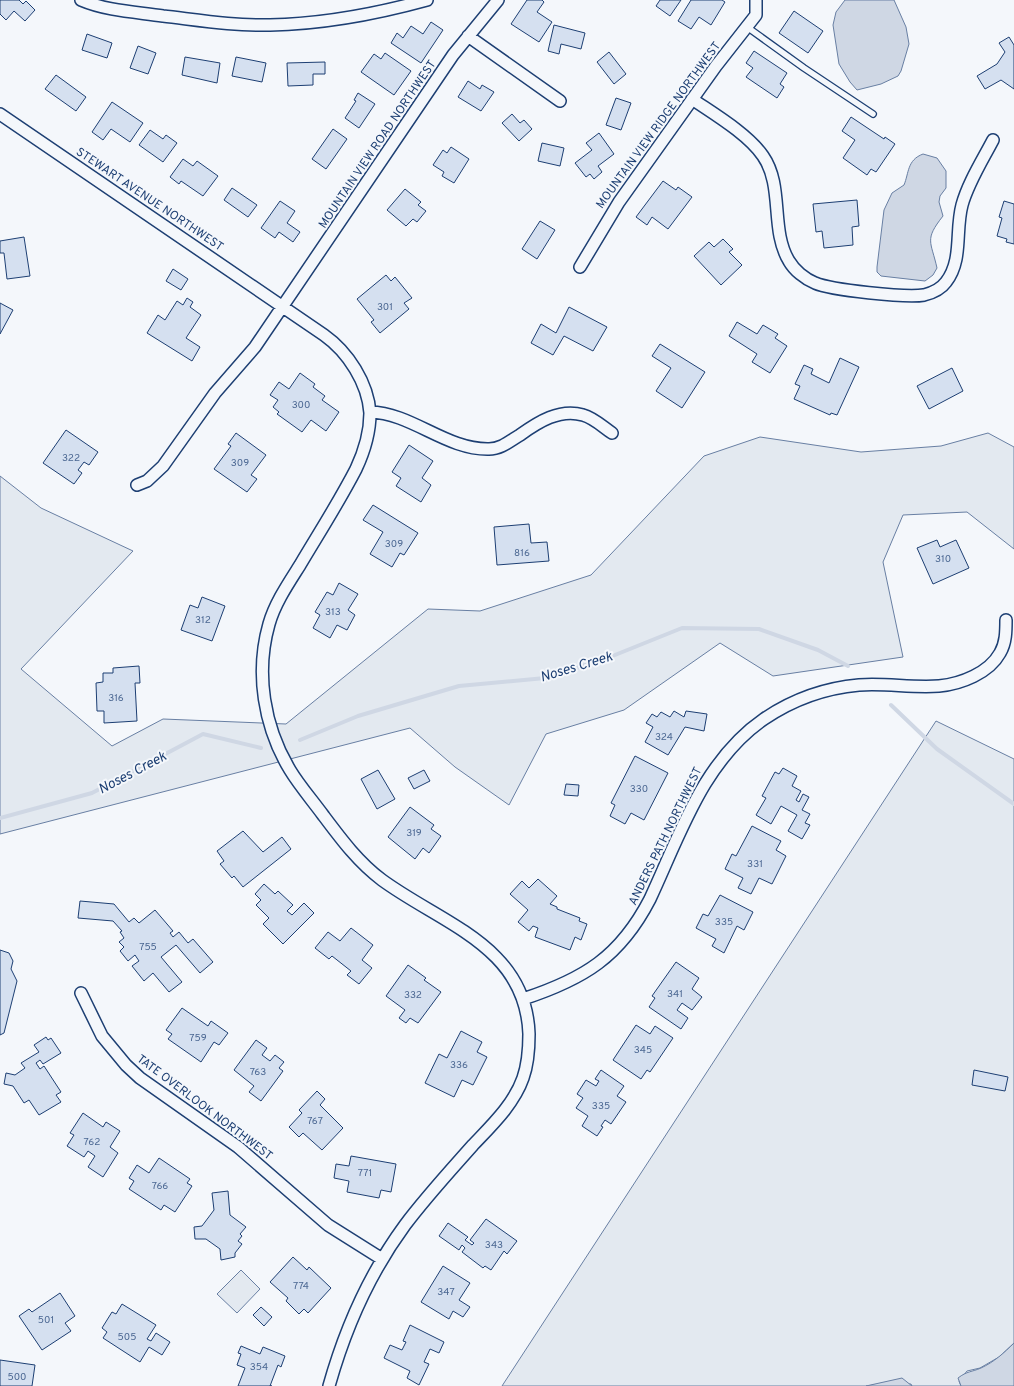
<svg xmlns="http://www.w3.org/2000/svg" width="1014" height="1386" viewBox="0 0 1014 1386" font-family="Overpass,sans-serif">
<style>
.green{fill:#e3e9f0;stroke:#687fa3}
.water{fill:#cfd7e4;stroke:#687fa3}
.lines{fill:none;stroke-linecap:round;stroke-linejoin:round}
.stream{stroke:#cfd7e4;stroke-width:4}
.building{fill:#d5e0f0;stroke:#1d3f73}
.service-casing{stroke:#1d3f73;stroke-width:8}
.minor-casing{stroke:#1d3f73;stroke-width:14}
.service{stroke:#f4f7fb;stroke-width:5.5}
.minor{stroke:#f4f7fb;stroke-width:11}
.labels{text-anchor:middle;stroke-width:4;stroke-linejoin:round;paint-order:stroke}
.number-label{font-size:10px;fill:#4b6792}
.street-label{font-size:12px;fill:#1d3f73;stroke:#f4f7fb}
.water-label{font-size:14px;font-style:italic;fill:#1d3f73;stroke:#f4f7fb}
</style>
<rect width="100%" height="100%" fill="#f4f7fb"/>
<path class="green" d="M988,433L1014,447V549L967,512L903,515L883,562L903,657L773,676L720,643L624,710L546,734L509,805L455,767L410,728L0,834V476L41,508L133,551L21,669L112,746L163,719L286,724L428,609L480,611L591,575L704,456L760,437L861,452L941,446Z
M936,721L1014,759V1343L999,1357L980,1368L967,1371L959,1381L961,1386H912L911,1384H882L866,1386H502Z
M241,1270L260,1289L237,1313L217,1294Z"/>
<path class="water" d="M845,0H894L906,27L909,44L901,71L898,76L881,84L857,90L850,82L839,64L833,25L836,12Z
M923,154L937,158L946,171V188L940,196L939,202L943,216C924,240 931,241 937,268L933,275L925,281L881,276L877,272V267L884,210L892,193L904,185C909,173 907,160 923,154Z
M1014,1343V1386H961L958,1378C967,1371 972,1372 981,1368C994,1362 1004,1353 1014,1343Z
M902,1378L912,1386H866Z"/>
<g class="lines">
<path class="stream" d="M891,705L937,749L1014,804
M300,740L358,716L459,686L545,678L610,657L682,628L759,629L818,650L848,666
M0,818L92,793L203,734L261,748"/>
</g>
<path class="building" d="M0,0H19L23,4L26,1L35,10L25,21L14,11L6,20L0,14Z
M527,0H542L544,2L537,12L552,22L539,42L511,24Z
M660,0H681L670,16L656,6Z
M691,0H722L725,2L711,25L699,17L691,29L678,21Z
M794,11L823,31L808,53L779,33Z
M431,22L443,30L421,63L391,43L397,33L403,38L411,26L423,34Z
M554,25L585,33L581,49L561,44L559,54L548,51Z
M87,34L112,43L107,58L82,50Z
M1009,37L1014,45V89L1001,80L985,89L977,76L997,64L1005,52L999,43Z
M138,46L156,53L148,74L130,68Z
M754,51L787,73L780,84L784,87L777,98L746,77L753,68L746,63Z
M609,52L626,74L614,84L597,62Z
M385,53L411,71L394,95L361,72L374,54L381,59Z
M185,57L220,63L217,83L182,75Z
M236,57L266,63L262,82L232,76Z
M325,62V74H313V85L288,86L287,63Z
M56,75L86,97L76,111L45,89Z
M468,81L480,89L482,85L494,92L481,111L458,97Z
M358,93L375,104L359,128L345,118L356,101L354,100Z
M616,98L631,103L621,130L606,125Z
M112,102L143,123L130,142L111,129L103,140L92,132Z
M512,114L520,123L524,120L532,129L519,141L502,123Z
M851,117L884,139L885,137L895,144L876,172L871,169L867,175L843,158L855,140L842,131Z
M333,129L347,139L326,169L312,159Z
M150,130L163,139L166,135L177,143L163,162L139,145Z
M599,133L614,154L598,166L602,172L594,179L590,174L586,177L575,163L592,150L586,143Z
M542,143L564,148L560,166L538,161Z
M451,147L469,159L454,183L442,176L444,172L433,165L443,150L447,153Z
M183,159L193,166L197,161L218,176L203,196L181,181L179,184L170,177Z
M663,181L676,190L678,187L692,197L668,229L652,217L647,225L636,217Z
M232,188L257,205L248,217L224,200Z
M405,189L421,202L418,205L426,211L417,222L413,219L406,226L387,210Z
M857,200L859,226L852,227L853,245L824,248L822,231L816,232L813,204Z
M280,201L295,211L287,223L300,232L293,242L279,232L275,238L261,228Z
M1004,201L1014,204V244L1006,242L1007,239L997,236L1002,218L999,217Z
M540,221L555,230L537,259L522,249Z
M24,237L30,276L7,279L4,253H0V241Z
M723,239L733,249L729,252L742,265L721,285L694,256L709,242L714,247Z
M173,269L188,279L181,290L166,281Z
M386,275L391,281L395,277L412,298L404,303L409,309L380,333L371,322L374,320L357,299Z
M187,298L193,302L190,307L201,315L186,338L200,347L192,361L147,333L158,315L165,320L177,301L183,305Z
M0,303L13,310L0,334Z
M569,307L607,327L593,351L564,336L553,355L531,343L541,324L556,333Z
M737,322L757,334L763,325L778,334L775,338L787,346L770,373L752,362L757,354L729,336Z
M660,344L705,372L682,408L656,391L671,368L652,356Z
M840,358L859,367L837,415L831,413L830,415L794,399L800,386L795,384L804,365L813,369L811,374L829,383Z
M952,368L963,391L929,409L917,386Z
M300,373L315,384L313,387L325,396L322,400L339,412L326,431L311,420L302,432L277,414L279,412L273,407L278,400L270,395L279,382L289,389Z
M66,430L98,452L89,465L84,462L78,470L82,473L74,484L43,463Z
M236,433L266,455L251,475L257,479L247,492L214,469L231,446L228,444Z
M409,445L433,461L422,478L431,485L421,502L396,486L401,478L392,472Z
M373,505L418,533L404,555L400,553L392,567L370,554L383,532L363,520Z
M529,524L531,543L547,542L549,561L497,565L494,527Z
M937,540L940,547L956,540L969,568L933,584L917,548Z
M339,583L358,594L348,610L355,615L347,630L337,625L330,638L313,628L320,615L315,612L327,592L333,595Z
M202,597L225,606L212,641L181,630L190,605L198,608Z
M139,666L140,683H135L137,721L104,723V711H97L96,683L103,682V673H113V668Z
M674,711L684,717L686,711L707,714L704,731L685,727L668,755L645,742L653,727L646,723L652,714L657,717L661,712L670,717Z
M635,756L668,773L644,820L631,813L625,824L610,816L615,805L611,803Z
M783,768L797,776L792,786L801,791L796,800L799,802L803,794L809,797L802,810L810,814L805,823L810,825L802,839L788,831L797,815L781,806L771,824L756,815L766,798L762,796L775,772L779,774Z
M378,770L395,799L377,809L361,779Z
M424,770L430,781L414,789L408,778Z
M566,784L579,785L578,796L564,795Z
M410,807L434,825L431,829L441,836L429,853L423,848L415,859L388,837Z
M752,826L781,841L776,850L786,856L772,884L759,878L751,894L738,888L743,878L725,869L732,854L736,856Z
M243,831L263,852L282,837L291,849L243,887L234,876L232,878L220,864L224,861L217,851Z
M538,879L557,896L550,904L557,907V909L580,918L579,921L587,924L581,940L575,937L570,950L535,937L538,928L533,926L529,931L518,922L528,910L510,894L522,881L529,888Z
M264,884L275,894L278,891L293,905L287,911L292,915L304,903L314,913L283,944L263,924L269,918L256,905L261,900L255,894Z
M720,895L753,912L744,930L737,926L724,953L712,946L716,939L696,928L703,914L708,916Z
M80,901L114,904L129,922L134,918L139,923L155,910L173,931L170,933L173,937L179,932L188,943L193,939L213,962L200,973L176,945L161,957L182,982L169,992L153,973L144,981L132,966L139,961L135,955L128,961L120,951L124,947L119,942L124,938L120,932L122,931L113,921L78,918Z
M351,928L373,945L362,960L372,968L359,984L347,975L351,971L332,956L329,959L315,948L328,932L340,941Z
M0,950L9,953L13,961L11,969L17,981L4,1033L0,1035Z
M676,962L699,978L692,989L702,997L692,1010L682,1003L677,1010L688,1018L681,1029L649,1007L655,998L652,996Z
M408,965L426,978L424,980L441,992L418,1023L410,1018L406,1023L399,1018L405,1010L386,996Z
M182,1008L208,1026L211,1021L228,1033L219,1045L214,1042L201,1062L168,1039L172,1034L166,1030Z
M636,1025L650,1034L655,1026L673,1038L650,1072L647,1070L641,1079L613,1060Z
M461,1031L482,1042L477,1052L487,1057L473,1085L462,1080L454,1097L425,1083L439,1054L447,1058Z
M46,1037L48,1040L51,1038L61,1053L43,1064L40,1060L36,1063L40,1069L44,1066L61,1092L56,1095L61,1102L39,1115L29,1100L24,1103L13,1086L4,1084L6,1073L15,1075L25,1068L21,1063L39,1052L34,1045Z
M256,1040L267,1048L262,1055L270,1061L275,1055L284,1062L279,1068L283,1071L261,1101L249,1092L254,1086L234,1070Z
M601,1070L624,1086L617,1096L626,1102L611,1124L605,1120L601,1126L603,1127L597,1136L582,1126L588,1116L576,1108L583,1098L577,1094L586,1080L596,1086L599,1081L595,1079Z
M974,1070L1008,1077L1005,1091L972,1085Z
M317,1091L325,1099L320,1105L343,1128L322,1150L303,1133L299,1137L289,1127L302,1113L299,1110Z
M83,1113L103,1127L106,1122L120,1131L110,1147L118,1153L103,1177L88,1167L95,1156L88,1151L84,1157L67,1146L74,1135L70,1133Z
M351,1156L396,1164L391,1192L381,1190L379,1198L347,1192L349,1181L334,1178L336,1164L349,1166Z
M159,1158L190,1179L187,1183L192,1186L175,1212L164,1205L161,1210L129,1189L134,1181L129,1178L137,1165L149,1173Z
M228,1191L230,1215L246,1227L240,1234L242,1236L238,1241L242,1244L235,1253V1257L221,1260L220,1249L206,1239H195L194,1227L202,1226L214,1210L212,1193Z
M486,1219L517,1241L507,1254L504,1251L491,1270L485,1266L483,1268L462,1252L465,1248L462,1245L459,1250L439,1236L448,1223L468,1237L465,1240L472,1245L474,1243L470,1240Z
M293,1257L307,1270L309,1267L331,1288L308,1313L304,1309L299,1314L286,1301L288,1298L270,1282Z
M443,1266L470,1283L459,1300L470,1307L463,1317L453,1311L449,1319L421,1302Z
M60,1293L75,1316L65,1323L71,1331L42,1350L19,1316L29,1309L32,1312Z
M122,1304L156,1325L147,1339L151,1341L156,1333L170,1342L162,1355L149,1347L140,1362L103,1338L107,1332L102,1328L112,1312L116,1314Z
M261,1307L272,1317L264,1326L253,1315Z
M410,1325L444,1342L439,1353L430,1349L424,1362L429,1364L419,1385L407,1378L410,1371L384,1358L390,1345L402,1350L406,1342L403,1341Z
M241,1346L260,1354L263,1347L285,1356L281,1367L278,1365L270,1386H272H238L245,1368L237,1365L241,1354L238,1353Z
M0,1360L35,1365L32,1386H0Z"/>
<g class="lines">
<g class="service-casing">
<path id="service" d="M747,27L804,68L873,114"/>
</g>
<g class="minor-casing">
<path id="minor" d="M81,0C107,11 136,12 163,16C198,20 234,26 270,25C323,24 376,14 427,0
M468,36L560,101
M692,99C714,114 748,134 763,156C784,186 770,230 789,261C794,270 805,279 815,283C831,290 906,298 924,295C932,293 941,289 946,282C963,260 955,231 962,205C968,183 982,161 993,140
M0,114L324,335C348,352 368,383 370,413C370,431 364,452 356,469C339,502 319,533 300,565C288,584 275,603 269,624C255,673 264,727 290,770C299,785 312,800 323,815C341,839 358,862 382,880C442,924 526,946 529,1034C529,1048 528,1064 523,1078C514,1104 492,1125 473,1145C450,1171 426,1197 405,1225C369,1274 345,1329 329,1386
M580,267L619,202L716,66L756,15V0
M370,412C412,413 446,450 489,449C501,449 510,441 520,435C538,422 560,408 583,415C594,418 603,427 612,433
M137,485L147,481L163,466L215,393L255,347L453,55L498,0
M81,993L102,1036L126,1065L140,1078L238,1147L328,1225L382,1259
M523,999C584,979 620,957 650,899C680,835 703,761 764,719C792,700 825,688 859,685C886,683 912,688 939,686C961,684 989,673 1000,653C1006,643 1006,631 1006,620"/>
</g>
<use href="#service" class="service"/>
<use href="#minor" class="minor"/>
</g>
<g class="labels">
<g class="number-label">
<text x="385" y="310">301</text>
<text x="301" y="408">300</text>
<text x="71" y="461">322</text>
<text x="240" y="466">309</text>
<text x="394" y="547">309</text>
<text x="522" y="556">816</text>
<text x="943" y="562">310</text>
<text x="333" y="615">313</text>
<text x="203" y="623">312</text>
<text x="116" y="701">316</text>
<text x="664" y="740">324</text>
<text x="639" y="792">330</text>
<text x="414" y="836">319</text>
<text x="755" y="867">331</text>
<text x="724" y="925">335</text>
<text x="148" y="950">755</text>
<text x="675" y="997">341</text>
<text x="413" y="998">332</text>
<text x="198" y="1041">759</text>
<text x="643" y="1053">345</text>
<text x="459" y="1068">336</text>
<text x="258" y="1075">763</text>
<text x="601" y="1109">335</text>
<text x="315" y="1124">767</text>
<text x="92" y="1145">762</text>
<text x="365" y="1176">771</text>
<text x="160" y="1189">766</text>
<text x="494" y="1248">343</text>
<text x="301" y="1289">774</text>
<text x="446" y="1295">347</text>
<text x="46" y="1323">501</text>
<text x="127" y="1340">505</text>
<text x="259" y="1370">354</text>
<text x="17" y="1380">500</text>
</g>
<g class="street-label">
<text transform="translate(658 125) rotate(-54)" y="4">MOUNTAIN VIEW RIDGE NORTHWEST</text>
<text transform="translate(377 144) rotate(-56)" y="4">MOUNTAIN VIEW ROAD NORTHWEST</text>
<text transform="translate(150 199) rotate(34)" y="4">STEWART AVENUE NORTHWEST</text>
<text transform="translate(665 836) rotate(-64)" y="4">ANDERS PATH NORTHWEST</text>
<text transform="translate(205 1107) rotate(37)" y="4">TATE OVERLOOK NORTHWEST</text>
</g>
<g class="water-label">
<text transform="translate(576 666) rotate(-17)" y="5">Noses Creek</text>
<text transform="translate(132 772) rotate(-28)" y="5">Noses Creek</text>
</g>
</g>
</svg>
